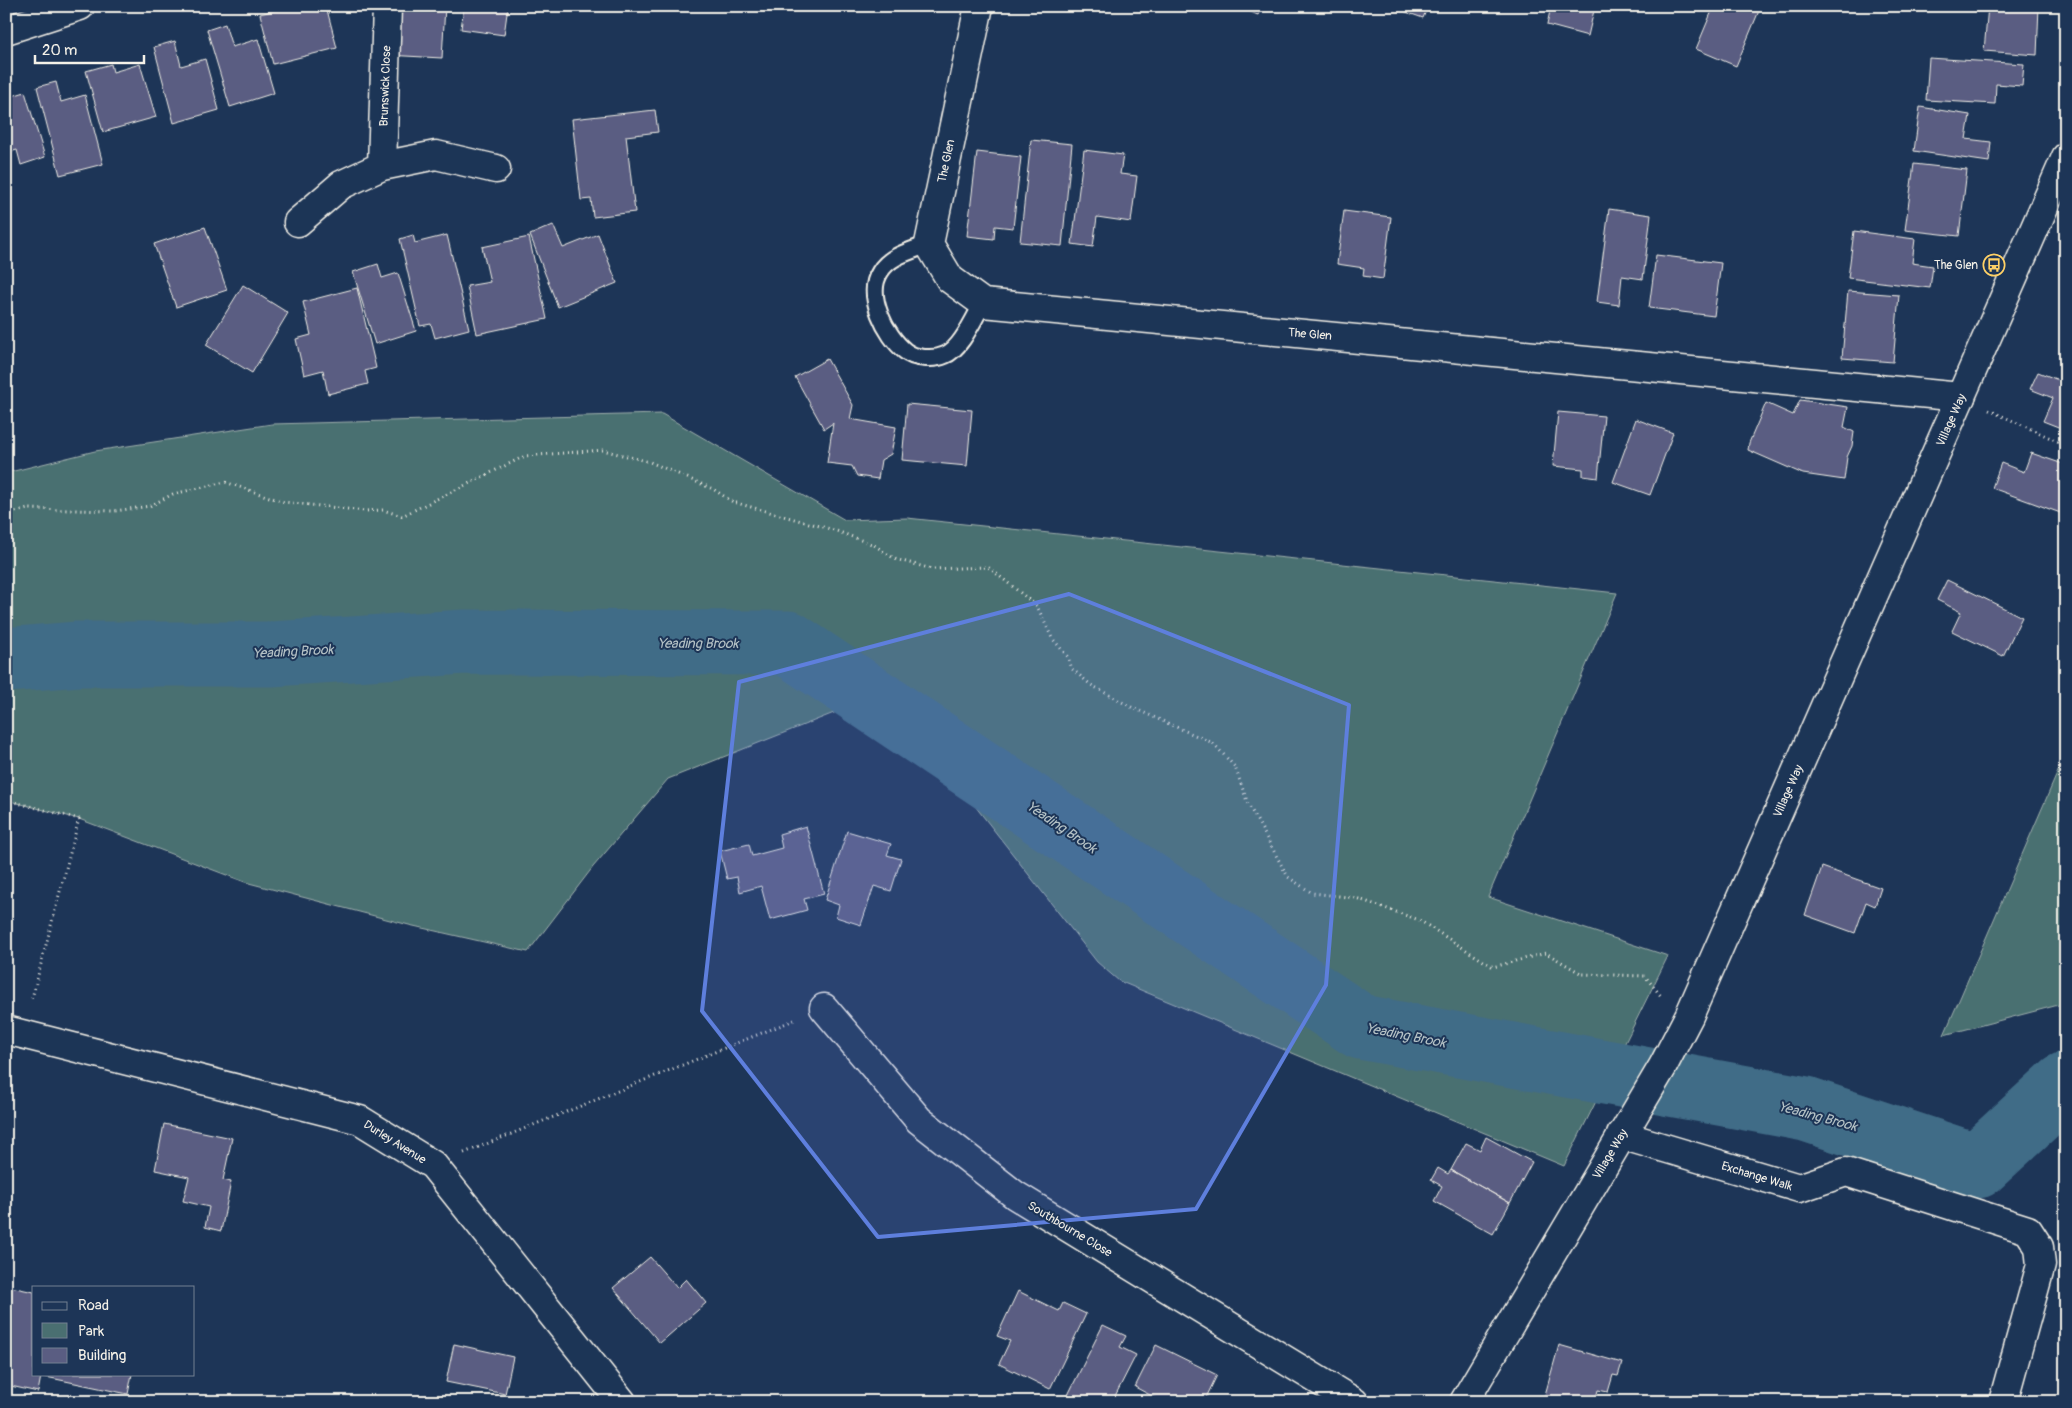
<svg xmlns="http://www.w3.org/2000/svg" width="2072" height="1408" viewBox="0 0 2072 1408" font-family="Pangolin,sans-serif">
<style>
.green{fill:#4a6f71;stroke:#9fb0ac}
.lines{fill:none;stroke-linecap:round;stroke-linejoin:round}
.river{stroke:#416c87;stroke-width:65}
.building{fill:#5a5d82;stroke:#f4f1e8}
.lane-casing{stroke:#f4f1e8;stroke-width:20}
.street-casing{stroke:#f4f1e8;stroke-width:31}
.secondary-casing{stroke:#f4f1e8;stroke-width:31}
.path{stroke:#f4f1e8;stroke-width:3;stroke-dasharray:1 4;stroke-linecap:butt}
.lane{stroke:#1d3557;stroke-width:16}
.street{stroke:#1d3557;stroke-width:28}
.secondary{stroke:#1d3557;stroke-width:28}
.marked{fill:#5e7fdd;fill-opacity:0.2;stroke:#5e7fdd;stroke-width:4;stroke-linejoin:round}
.labels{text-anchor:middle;stroke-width:4;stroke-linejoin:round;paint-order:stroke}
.street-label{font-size:12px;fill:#f4f1e8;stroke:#1d3557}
.poi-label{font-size:12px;fill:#f4f1e8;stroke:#1d3557;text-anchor:end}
.water-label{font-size:14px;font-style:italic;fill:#b5c2c6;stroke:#1d3557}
</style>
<rect width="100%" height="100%" fill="#1d3557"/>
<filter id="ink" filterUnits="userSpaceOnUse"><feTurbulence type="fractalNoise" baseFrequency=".02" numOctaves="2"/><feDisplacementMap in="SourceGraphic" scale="10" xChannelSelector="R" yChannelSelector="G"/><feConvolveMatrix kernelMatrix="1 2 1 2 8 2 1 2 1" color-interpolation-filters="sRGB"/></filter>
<g filter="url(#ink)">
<path class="green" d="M662,414L845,520L907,518L1617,593L1488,897L1668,956L1564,1166L1119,981L1097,962L968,797L839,711L668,779L593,867L528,952L409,925L245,882L79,819L6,800V473L95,451L272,424Z
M2066,753V1003L1944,1035Z"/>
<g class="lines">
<path class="river" d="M6,660L78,654H271L465,642L788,643L1361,1027L1806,1109L1977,1166L2066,1084"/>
</g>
<path class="building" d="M292,6H326L337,48L273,64L260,14Z
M390,6H445L442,58L387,55Z
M464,6H508L504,35L461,29Z
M546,6H584V11Z
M1236,6H1262L1258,15Z
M1389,6H1428L1423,18Z
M1551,6H1595L1588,36L1547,25Z
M1714,6H1761L1736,66L1696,49Z
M1988,6H2039L2037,55L1984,51Z
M225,24L232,47L258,39L274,93L230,107L207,30Z
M175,41L181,66L205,59L219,110L174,123L154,47Z
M1929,58L2024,64L2022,86L1996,84L1995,104L1926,100Z
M111,64L113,72L140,64L156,117L103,132L86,71Z
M56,82L61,102L85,95L103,164L60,175L37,87Z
M25,92L45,157L21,165L17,150L6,153V98Z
M1920,107L1970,115L1966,139L1991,142L1989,162L1914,151Z
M655,110L658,132L626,136L635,212L593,217L591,199L581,200L572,119Z
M1031,140L1072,144L1062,246L1020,242Z
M1084,150L1123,155L1120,174L1137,176L1131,222L1097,217L1093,247L1072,244Z
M977,152L1021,157L1013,228L995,226L994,239L967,236Z
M1914,164L1967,170L1959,236L1905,230Z
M1609,209L1651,215L1643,279L1622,276L1619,305L1597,302Z
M1344,211L1391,217L1383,279L1363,276L1364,268L1337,264Z
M553,225L563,248L598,234L617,283L558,307L530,235Z
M205,227L227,290L176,307L154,244Z
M1854,231L1915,239L1912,263L1933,266L1930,288L1848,278Z
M413,235L415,243L447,235L469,329L435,338L431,324L420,326L400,239Z
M529,237L547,319L477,334L467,286L490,282L482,247Z
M1656,255L1721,263L1714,316L1649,308Z
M378,264L382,278L398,273L416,331L375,344L353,272Z
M243,285L288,313L252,373L206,345Z
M357,288L376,368L365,371L368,384L328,394L323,370L304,375L296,339L311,335L303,302Z
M1848,291L1899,295L1893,362L1842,358Z
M827,359L853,405L850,419L896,427L891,454L881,460L878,479L857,476L852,466L827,463L833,423L824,429L795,377Z
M2038,372L2066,383V430L2043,421L2053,398L2030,389Z
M1800,400L1848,407L1844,427L1854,432L1852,446L1847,457L1844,480L1803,474L1748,450L1749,443L1766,403L1793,415Z
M907,404L972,410L967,466L902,460Z
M1558,412L1604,416L1598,478L1583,476V469L1553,466Z
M1636,419L1673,433L1650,495L1613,482Z
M2031,453L2066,465V515L1992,488L2001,463L2024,472Z
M1947,580L2022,617L2003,656L1952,631L1961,612L1937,600Z
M806,826L824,894L804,899L807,910L770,920L761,886L740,892L737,877L727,879L720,851L749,844L752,856L782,848L779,834Z
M847,831L891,844L887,855L901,859L891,891L874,886L861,925L836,917L839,905L825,900Z
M1822,867L1881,888L1875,906L1866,902L1855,933L1805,915Z
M164,1124L232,1138L223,1180L231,1182L221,1231L205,1227L209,1207L183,1201L189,1177L155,1170Z
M1486,1137L1532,1162L1510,1203L1451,1170L1466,1143L1480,1150Z
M1438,1168L1448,1174L1451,1170L1510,1203L1493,1234L1434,1201L1442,1186L1431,1180Z
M650,1257L677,1288L686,1279L706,1303L660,1343L613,1288Z
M6,1286L34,1292V1374H132L128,1394L41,1376L38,1392L6,1385Z
M1018,1291L1059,1311L1063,1303L1086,1314L1050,1389L999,1364L1010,1341L997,1336Z
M1103,1325L1126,1336L1120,1347L1136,1355L1112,1402H1071L1066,1399Z
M454,1344L513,1357L505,1394L446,1382Z
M1156,1345L1217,1375L1204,1402H1163L1135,1387Z
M1559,1345L1622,1363L1618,1376L1613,1375L1608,1392L1598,1390L1595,1402H1543Z"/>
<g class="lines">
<g class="lane-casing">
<path id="lane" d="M929,244C912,251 890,255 880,272C865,295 886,336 905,351C914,359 934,360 945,355C961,349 974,318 983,303"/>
</g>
<g class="street-casing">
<path id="street" d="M979,6L929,244L950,279L983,303L1961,397
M6,30L80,6
M382,166L387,6
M298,222L341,185L382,166L436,155L496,169
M824,1008L919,1120L1015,1195L1354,1402
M6,1030L360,1120L433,1165L622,1402
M1621,1135L1799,1188L1846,1172L2028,1230L2039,1247L2041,1265L2003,1402"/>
</g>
<g class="secondary-casing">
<path id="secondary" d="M1464,1402L1663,1066L1689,1016L2066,157"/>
</g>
<path class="path" d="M1989,410L2066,445
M6,514L28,509L115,511L150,506L173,494L225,482L284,502L365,511L383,510L402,516L525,456L603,450L650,462L713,489L733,502L834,530L874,545L895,559L932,569L988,567L1037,606L1052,638L1068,657L1072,669L1091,685L1133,708L1213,743L1235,767L1248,804L1288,877L1312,893L1356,898L1419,920L1493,967L1546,953L1582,974L1645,976L1661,996
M6,800L79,819L31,1002
M464,1153L794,1020"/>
<use href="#lane" class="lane"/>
<use href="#street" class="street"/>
<use href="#secondary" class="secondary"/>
</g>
</g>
<path class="marked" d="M1069,594L1349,705L1326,985L1196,1209L878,1237L702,1011L739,682Z"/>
<defs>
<g id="bus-ring" transform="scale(1.125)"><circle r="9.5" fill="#1d3557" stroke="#ffd166" stroke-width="1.5"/><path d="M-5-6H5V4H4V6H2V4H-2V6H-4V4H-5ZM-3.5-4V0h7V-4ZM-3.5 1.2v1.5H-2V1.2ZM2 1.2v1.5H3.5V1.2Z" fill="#ffd166"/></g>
</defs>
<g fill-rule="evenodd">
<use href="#bus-ring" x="1994" y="265"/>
</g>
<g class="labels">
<g class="street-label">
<text transform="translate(385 86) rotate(-88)" y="4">Brunswick Close</text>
<text transform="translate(946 161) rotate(-78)" y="4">The Glen</text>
<text transform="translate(1310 334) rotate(5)" y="4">The Glen</text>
<text transform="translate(1951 420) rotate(-66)" y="4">Village Way</text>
<text transform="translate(1788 791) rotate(-66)" y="4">Village Way</text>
<text transform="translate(395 1142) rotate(32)" y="4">Durley Avenue</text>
<text transform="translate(1610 1154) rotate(-59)" y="4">Village Way</text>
<text transform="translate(1757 1176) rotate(17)" y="4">Exchange Walk</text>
<text transform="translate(1070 1229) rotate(31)" y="4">Southbourne Close</text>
</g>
<g class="poi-label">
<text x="1978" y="269">The Glen</text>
</g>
<g class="water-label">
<text x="698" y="648">Yeading Brook</text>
<text transform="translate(293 651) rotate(-3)" y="5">Yeading Brook</text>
<text transform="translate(1062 827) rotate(34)" y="5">Yeading Brook</text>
<text transform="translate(1406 1035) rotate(11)" y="5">Yeading Brook</text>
<text transform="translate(1818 1116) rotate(15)" y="5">Yeading Brook</text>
</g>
</g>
<rect width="2072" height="1408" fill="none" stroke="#1d3557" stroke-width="25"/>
<rect x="12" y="12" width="2047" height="1383" fill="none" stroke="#f4f1e8" stroke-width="2" filter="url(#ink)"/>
<rect x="32" y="1286" width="162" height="90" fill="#1d3557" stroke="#738091"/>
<rect x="42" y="1302" width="25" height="8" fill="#1d3557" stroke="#738091"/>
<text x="78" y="1310" font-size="15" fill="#f4f1e8">Road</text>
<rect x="42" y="1323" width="25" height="15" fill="#4a6f71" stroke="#738091"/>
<text x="78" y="1336" font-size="15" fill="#f4f1e8">Park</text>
<rect x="42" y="1348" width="25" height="15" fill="#5a5d82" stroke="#738091"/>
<text x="78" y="1360" font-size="15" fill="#f4f1e8">Building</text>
<path d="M35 55v8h109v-8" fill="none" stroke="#f4f1e8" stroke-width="2.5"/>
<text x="42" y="55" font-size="15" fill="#f4f1e8" stroke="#1d3557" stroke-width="4" paint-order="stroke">20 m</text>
</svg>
